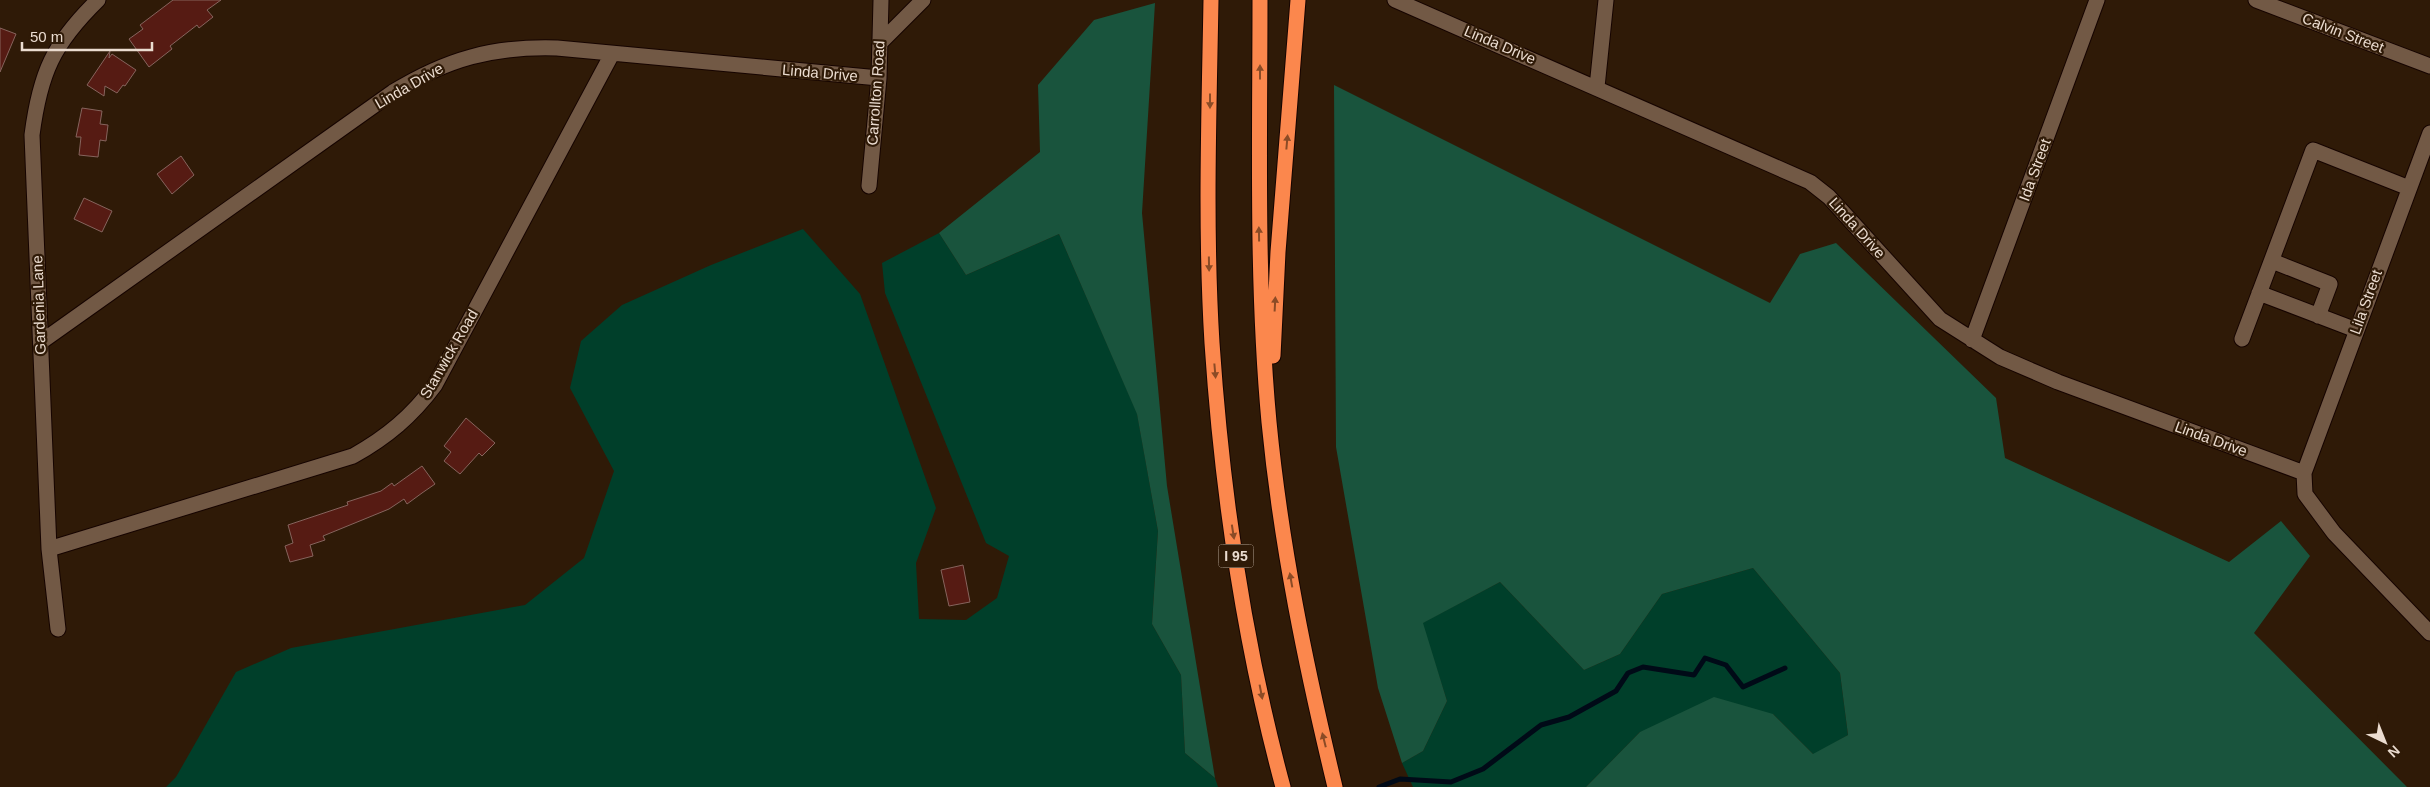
<svg xmlns="http://www.w3.org/2000/svg" width="2430" height="787" viewBox="0 0 2430 787" font-family="Arial,sans-serif">
<style>
.green{fill:#003f2a}
.forest{fill:#19543d}
.lines{fill:none;stroke-linecap:round;stroke-linejoin:round}
.stream{stroke:#000a17;stroke-width:5}
.building{fill:#561b13;stroke:#86645d}
.minor-casing{stroke:#160400;stroke-width:17}
.highway-casing{stroke:#160400;stroke-width:17}
.minor{stroke:#725945;stroke-width:15}
.highway{stroke:#fb874d;stroke-width:15}
.oneway{fill:#8b4b26}
.labels{text-anchor:middle;stroke-width:4.5;stroke-linejoin:round;paint-order:stroke}
.shield{fill:#2f1a07;stroke:#b3a294;stroke-width:1}
.shield-label{font-size:14px;font-weight:bold;fill:#ebdcd0}
.street-label{font-size:15px;fill:#ebdcd0;stroke:#2f1a07}
</style>
<rect width="100%" height="100%" fill="#2f1a07"/>
<path class="green" d="M803,229L860,294L936,508L916,563L919,619L966,620L997,598L1009,556L986,543L885,293L882,263L939,233L966,275L1059,234L1137,413L1158,531L1152,624L1181,675L1185,753L1215,778L1218,787H166L176,777L236,672L291,648L525,605L584,558L614,471L570,388L581,341L622,305L711,265Z
M1753,568L1840,673L1848,735L1814,755L1773,714L1640,732L1586,787H1413L1402,763L1423,751L1447,701L1422,623L1500,582L1584,670L1620,654L1662,594Z"/>
<path class="forest" d="M1155,3L1142,213L1167,486L1215,778L1185,753L1181,675L1152,624L1158,531L1137,414L1059,234L966,275L939,233L1040,152L1038,85L1094,20Z
M1334,85L1770,303L1800,254L1836,243L1996,398L2005,458L2229,562L2281,521L2310,556L2254,633L2407,787H1586L1640,732L1714,697L1773,714L1813,754L1848,735L1840,673L1753,568L1662,594L1620,654L1584,670L1500,582L1423,623L1447,701L1423,751L1402,763L1378,688L1336,447Z"/>
<g class="lines">
<path class="stream" d="M1379,787L1400,779L1451,782L1483,769L1541,725L1569,717L1616,691L1628,673L1643,667L1694,675L1705,658L1726,665L1743,687L1785,668"/>
</g>
<path class="building" d="M173,0H221L207,10L213,17L199,28L197,25L170,46L172,49L149,67L129,39L143,29L140,25Z
M0,28L16,34L0,72Z
M110,51L109,58L112,54L136,70L125,86L123,85L117,93L105,86L104,96L87,85Z
M82,108L102,111L100,124L108,125L106,141L100,140L98,157L79,155L81,137H76Z
M181,156L194,175L172,194L157,174Z
M84,198L112,211L102,232L74,219Z
M466,418L495,443L482,456L479,453L460,474L444,461L451,452L444,446Z
M422,466L435,484L422,493L407,504L404,499L389,509L323,536L325,540L310,545L313,556L290,562L285,546L293,543L288,525L348,505L347,502L381,491L392,483L394,486Z
M963,565L970,602L949,606L941,570Z"/>
<g class="lines">
<g class="minor-casing">
<path id="minor" d="M1395,0L1810,182L1829,197L1940,319L2000,357L2058,382L2304,473
M2256,0L2430,66
M880,43L923,0
M1597,87L1606,0
M2430,133L2304,473L2305,494L2334,533L2430,633
M869,186L879,78L881,0
M2272,261L2330,284L2318,316
M2259,293L2356,330
M2242,339L2313,150L2409,188
M1972,340L2097,0
M41,342L393,92C447,59 493,46 557,48L879,78
M49,549L353,456C387,437 412,416 435,385L612,54
M58,629L49,549L32,135C40,73 53,44 98,0"/>
</g>
<g class="highway-casing">
<path id="highway" d="M1211,0C1209,114 1205,229 1212,343C1222,492 1244,643 1283,787
M1260,0C1260,141 1256,282 1269,422C1281,546 1306,667 1335,787
M1273,356L1278,252L1298,0"/>
</g>
<use href="#minor" class="minor"/>
<use href="#highway" class="highway"/>
</g>
<defs><path id="oneway-solid" d="M-6-.8H1V-3.2L6.5 0L1 3.2V.8H-6Z" transform="scale(1.25)"/></defs>
<g class="oneway">
<use href="#oneway-solid" transform="translate(1260 72) rotate(-90)"/>
<use href="#oneway-solid" transform="translate(1210 101) rotate(90)"/>
<use href="#oneway-solid" transform="translate(1287 142) rotate(-85)"/>
<use href="#oneway-solid" transform="translate(1259 234) rotate(-91)"/>
<use href="#oneway-solid" transform="translate(1209 264) rotate(89)"/>
<use href="#oneway-solid" transform="translate(1275 304) rotate(-87)"/>
<use href="#oneway-solid" transform="translate(1215 371) rotate(85)"/>
<use href="#oneway-solid" transform="translate(1233 532) rotate(81)"/>
<use href="#oneway-solid" transform="translate(1291 580) rotate(-100)"/>
<use href="#oneway-solid" transform="translate(1261 692) rotate(79)"/>
<use href="#oneway-solid" transform="translate(1324 740) rotate(-104)"/>
</g>
<g class="labels">
<rect class="shield" x="1218.5" y="544.5" width="35" height="23" rx="4"/>
<g class="shield-label">
<text x="1236" y="561">I 95</text>
</g>
<g class="street-label">
<text transform="translate(2343 33) rotate(21)" y="5">Calvin Street</text>
<text transform="translate(1500 45) rotate(23)" y="5">Linda Drive</text>
<text transform="translate(820 73) rotate(5)" y="5">Linda Drive</text>
<text transform="translate(409 86) rotate(-30)" y="5">Linda Drive</text>
<text transform="translate(876 93) rotate(-86)" y="5">Carrollton Road</text>
<text transform="translate(2035 170) rotate(-70)" y="5">Ida Street</text>
<text transform="translate(1857 228) rotate(48)" y="5">Linda Drive</text>
<text transform="translate(2366 302) rotate(-70)" y="5">Lila Street</text>
<text transform="translate(39 305) rotate(-92)" y="5">Gardenia Lane</text>
<text transform="translate(449 354) rotate(-60)" y="5">Stanwick Road</text>
<text transform="translate(2211 439) rotate(20)" y="5">Linda Drive</text>
</g>
</g>
<g transform="translate(2385 742) rotate(137)" stroke="#2f1a07" stroke-width="4" paint-order="stroke">
<path d="M0-4L9 19L0 12L-9 19Z" fill="#ebdcd0"/>
<text y="-8" font-size="14" font-weight="bold" text-anchor="middle" fill="#ebdcd0">N</text>
</g>
<path d="M22 42v8h130v-8" fill="none" stroke="#ebdcd0" stroke-width="2.5"/>
<text x="30" y="42" font-size="15" fill="#ebdcd0" stroke="#2f1a07" stroke-width="4" paint-order="stroke">50 m</text>
</svg>
